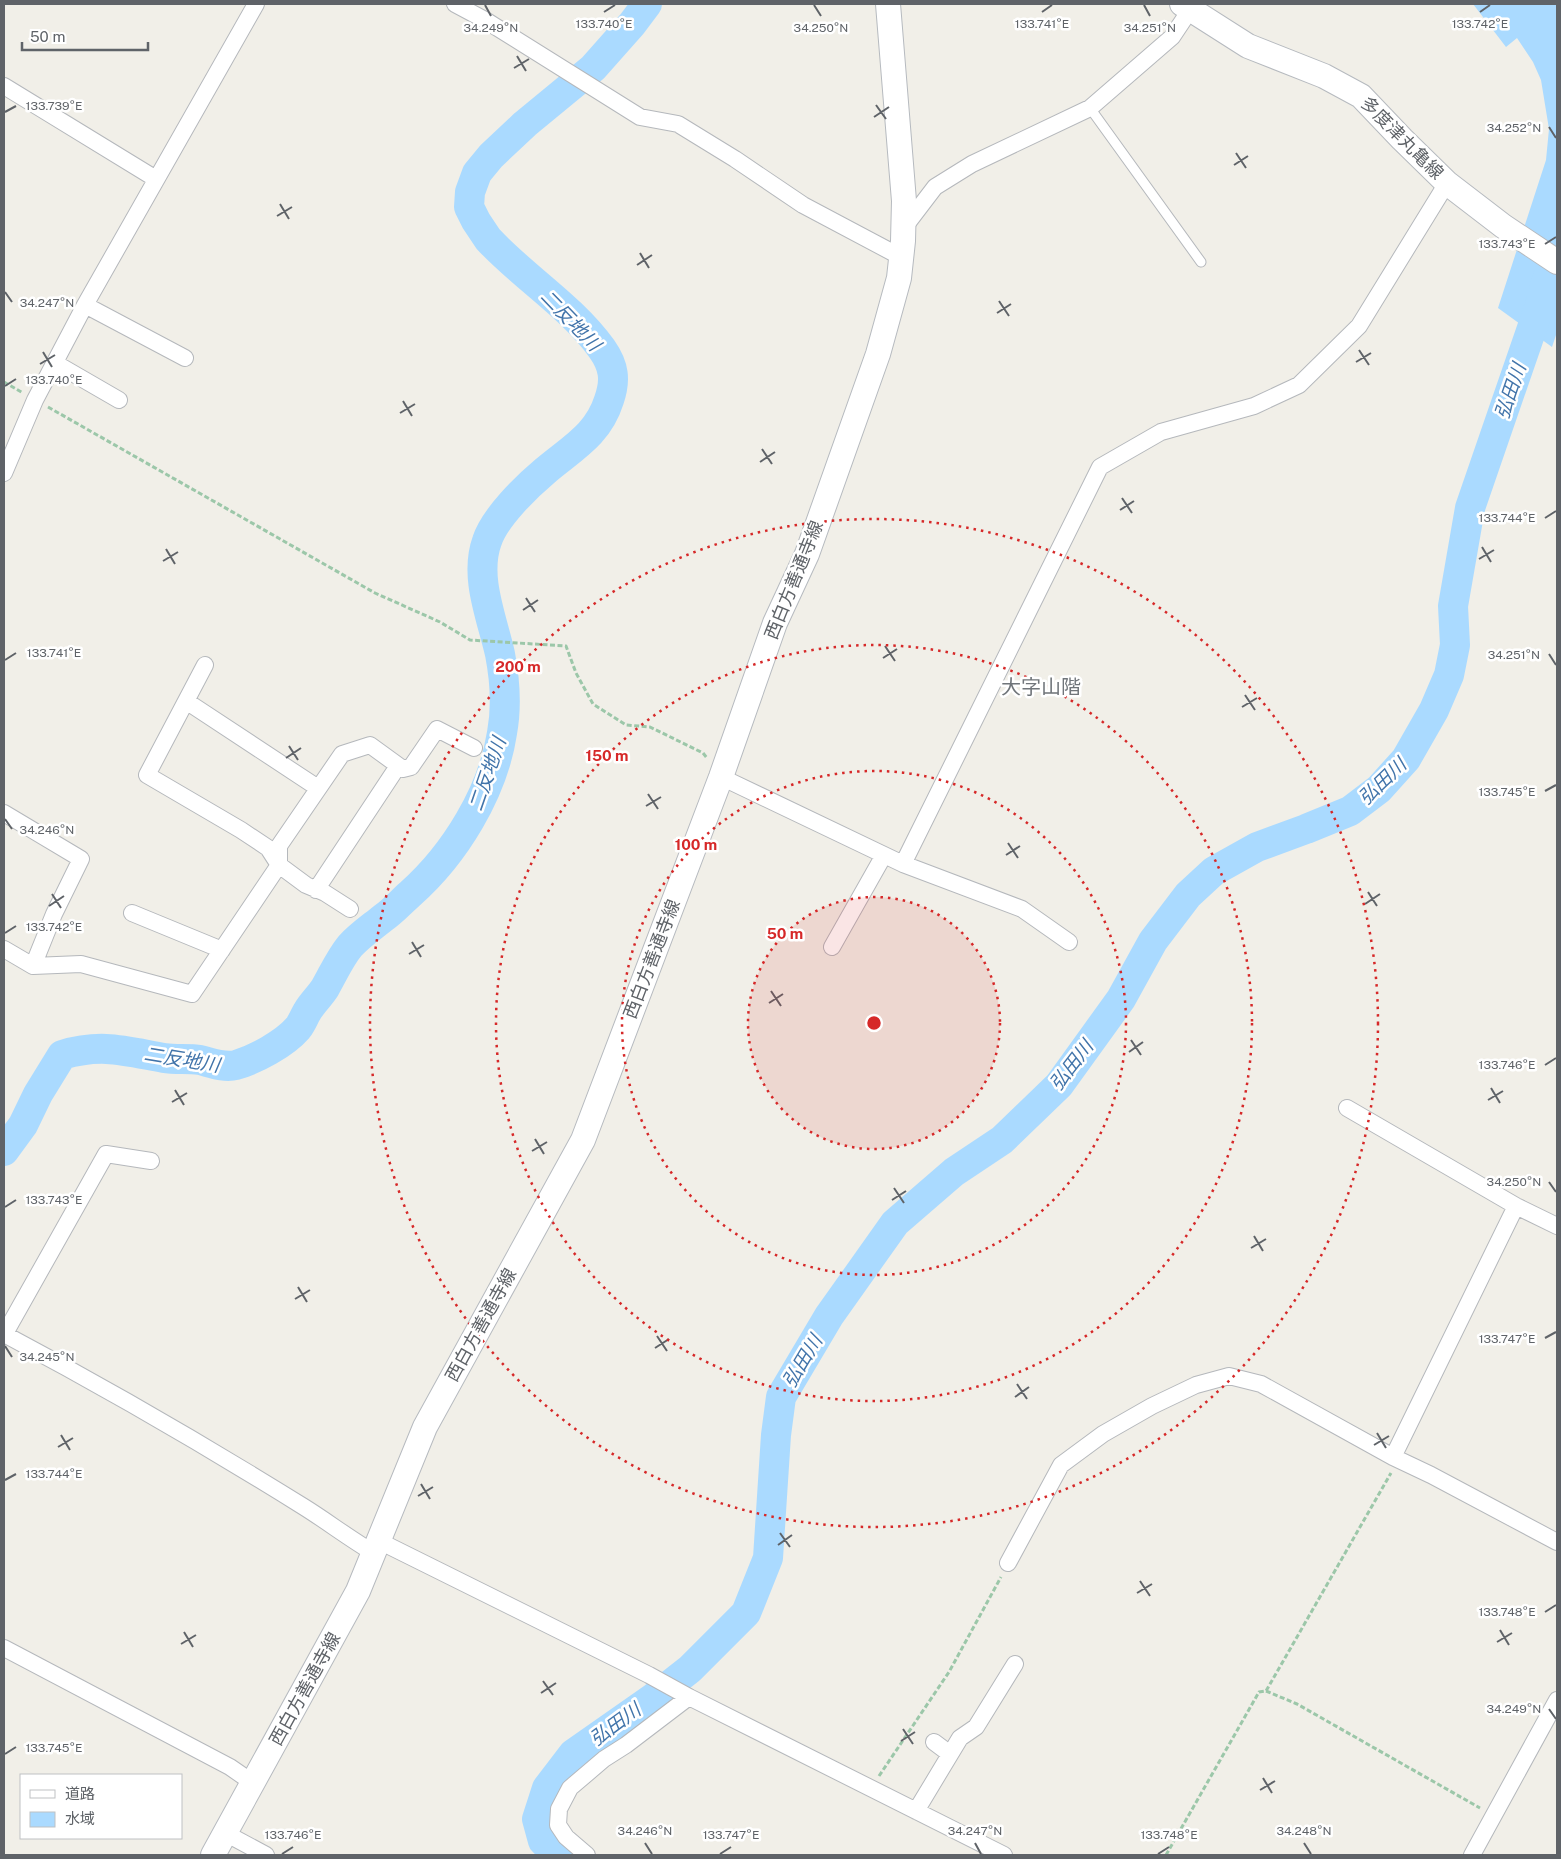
<svg xmlns="http://www.w3.org/2000/svg" width="1561" height="1859" viewBox="0 0 1561 1859" font-family="'Public Sans','Noto Sans JP',sans-serif">
<style>
.water{fill:#aadaff}
.lines{fill:none;stroke-linecap:round;stroke-linejoin:round}
.river{stroke:#aadaff;stroke-width:30}
.lane-casing{stroke:#b5b8bc;stroke-width:11}
.street-casing{stroke:#b5b8bc;stroke-width:18}
.secondary-casing{stroke:#b6babf;stroke-width:26}
.path{stroke:#9cc7a9;stroke-width:3;stroke-dasharray:5 2.5;stroke-linecap:butt}
.lane{stroke:#fff;stroke-width:9}
.street{stroke:#fff;stroke-width:16}
.secondary{stroke:#fff;stroke-width:24}
.ticks{fill:none;stroke:#5f6368;stroke-width:2}
.ring{fill:none;stroke:#d62828;stroke-width:2.5;stroke-dasharray:2.5 5}
.labels{text-anchor:middle;stroke-width:5;stroke-linejoin:round;paint-order:stroke}
.street-label{font-size:18px;fill:#5f6368;stroke:#fff}
.water-label{font-size:19px;font-style:italic;fill:#4174aa;stroke:#fff}
.quarter-label{font-size:20px;fill:#70757a;stroke:#fff}
.ticks-label{font-size:12px;text-anchor:middle;fill:#5f6368;stroke:#fff;stroke-width:5;stroke-linejoin:round;paint-order:stroke}
.centre{fill:#d62828;stroke:#fff;stroke-width:2.5}
.ring-label{font-size:15px;text-anchor:middle;font-weight:bold;fill:#d62828;stroke:#fff;stroke-width:5;stroke-linejoin:round;paint-order:stroke}
</style>
<rect width="100%" height="100%" fill="#f1efe8"/>
<path class="water" d="M1473,4H1557V332L1552,347L1498,308L1546,160L1549,129L1541,80L1533,62L1517,38L1506,47Z"/>
<g class="lines">
<path class="river" d="M4,1151L23,1125L38,1094L62,1055C102,1043 125,1051 164,1058C176,1060 189,1058 200,1060C212,1063 224,1068 236,1065C256,1059 284,1044 298,1028C302,1023 304,1017 307,1012C312,1003 320,996 325,988C333,974 340,958 350,946C360,935 372,927 383,918C393,911 401,902 410,894C455,854 493,792 502,733C507,706 505,680 500,654C492,618 474,577 487,541C495,517 526,487 545,471C572,448 598,435 609,400C616,380 614,366 602,349C571,306 523,277 488,239L476,221L469,207L470,192L477,173L491,156L525,124L593,68L632,24L647,4
M557,1855L543,1841L537,1819L547,1788L573,1754L653,1698L690,1669L746,1613L768,1558L776,1435L781,1397L829,1316L895,1223L954,1172L1002,1140L1059,1085L1121,999L1153,941L1188,895L1214,871L1257,847L1306,829L1350,811L1379,789L1406,759L1434,710L1449,675L1455,645L1453,606L1470,508L1540,305L1557,244"/>
<g class="lane-casing">
<path id="lane" d="M1090,108L1201,262"/>
</g>
<g class="street-casing">
<path id="street" d="M455,4L485,20L640,117L678,124L735,159L803,205L901,257
M4,86L156,179
M903,229L935,187L972,164L1090,108L1172,37L1194,4
M85,305L185,358
M55,363L119,400
M4,473L35,400L85,305L256,4
M205,665L147,775L241,830L268,848L279,865L306,885L325,893L350,909
M186,701L318,788
M721,777L903,864L1022,909L1069,942
M4,813L81,859L54,914L33,966
M903,864L1100,467L1161,432L1254,406L1299,385L1359,326L1447,183
M316,890L398,766
M132,913L222,950
M832,947L884,855
M4,949L33,966L81,964L192,994L279,865V846L342,754L370,745L403,769L411,767L437,729L474,748
M1347,1108L1516,1206L1557,1226
M4,1334C106,1388 206,1446 304,1507C328,1522 350,1539 374,1553
M4,1335L106,1154L151,1161
M1393,1457L1516,1206
M379,1541L649,1675L689,1697L1004,1855
M1008,1563L1061,1465L1103,1434L1152,1406L1196,1385L1229,1376L1261,1384L1393,1457L1431,1475L1557,1542
M4,1648L230,1767L253,1783
M934,1742L950,1754
M916,1811L960,1738L976,1727L1015,1664
M225,1833L266,1855
M587,1855L566,1837L558,1825L559,1809L570,1788L604,1759L626,1745L689,1697
M1472,1855L1557,1700"/>
</g>
<g class="secondary-casing">
<path id="secondary" d="M1182,4L1248,46L1324,76L1361,96L1402,139L1447,183L1503,226L1557,262
M213,1855L358,1591L425,1427L583,1140L721,777L775,623L807,554L878,354L899,278L903,241L904,201L888,4"/>
</g>
<path class="path" d="M4,382L23,393
M48,407L375,593L440,622L470,640L566,646L576,673L593,704L626,725L650,727L703,753L707,758
M1266,1691L1297,1704L1480,1808
M879,1776L949,1672L1001,1577
M1166,1855L1259,1692L1266,1691L1391,1473"/>
<use href="#lane" class="lane"/>
<use href="#street" class="street"/>
<use href="#secondary" class="secondary"/>
</g>
<path class="ticks" d="M485,5L491,16M814,5L821,16M1144,5L1150,16M604,12L615,5M1042,12L1052,5M1480,12L1490,5M517,56L526,71M514,68L529,59M876,105L886,119M5,112L16,106M874,117L889,107M1549,127L1556,138M1236,153L1246,168M1234,165L1248,156M280,204L289,219M277,216L292,207M1545,244L1556,237M640,253L649,268M637,265L652,255M5,292L12,302M999,301L1009,316M997,313L1011,304M1359,350L1369,365M43,352L52,367M1356,362L1371,353M40,364L55,355M5,386L16,379M403,401L412,416M400,413L415,404M762,449L772,464M760,462L775,452M1122,498L1132,513M1120,510L1134,501M1545,518L1556,511M1482,547L1491,562M166,549L175,564M1479,559L1494,550M163,561L178,552M526,598L535,612M523,610L538,600M885,646L895,661M1549,654L1556,665M883,658L897,649M5,660L16,653M1245,695L1255,710M1242,707L1257,698M289,746L298,760M286,758L301,748M1545,791L1556,785M648,794L658,809M646,806L661,797M5,819L12,829M1008,843L1018,858M1006,855L1020,846M1368,892L1377,906M52,894L61,908M1365,904L1380,894M49,906L64,896M5,933L16,926M412,942L421,957M409,954L424,945M771,991L781,1006M769,1003L783,994M1131,1040L1141,1055M1129,1052L1143,1042M1545,1065L1556,1058M1491,1088L1500,1103M175,1090L184,1105M1488,1100L1503,1091M172,1102L187,1093M535,1139L544,1154M532,1151L547,1142M1549,1182L1556,1192M894,1188L904,1203M892,1200L906,1191M5,1207L16,1200M1254,1236L1263,1251M1251,1248L1266,1239M298,1287L307,1302M295,1299L310,1290M657,1336L667,1351M1545,1338L1556,1332M5,1346L12,1357M655,1348L669,1339M1017,1384L1027,1399M1015,1397L1029,1387M1377,1433L1386,1448M61,1435L70,1450M1374,1445L1389,1436M58,1447L73,1438M5,1480L16,1474M421,1484L430,1499M418,1496L433,1487M780,1533L790,1547M778,1545L792,1535M1140,1581L1150,1596M1137,1593L1152,1584M1545,1612L1556,1605M1500,1630L1509,1645M184,1632L193,1647M1497,1642L1512,1633M181,1644L196,1635M543,1681L553,1695M541,1693L556,1683M1549,1709L1556,1719M903,1729L913,1744M901,1741L915,1732M5,1754L16,1747M1263,1778L1272,1793M1260,1790L1275,1781M645,1843L652,1854M975,1843L981,1854M1304,1843L1311,1854M282,1854L293,1847M720,1854L731,1847M1158,1854L1169,1847"/>
<circle cx="874" cy="1023" r="126" fill="#d62828" fill-opacity=".12"/>
<g class="ring">
<circle cx="874" cy="1023" r="126"/>
<circle cx="874" cy="1023" r="252"/>
<circle cx="874" cy="1023" r="378"/>
<circle cx="874" cy="1023" r="504"/>
</g>
<g class="labels">
<g class="street-label">
<text transform="translate(1402 138) rotate(45)" y="6">多度津丸亀線</text>
<text transform="translate(794 580) rotate(-68)" y="6">西白方善通寺線</text>
<text transform="translate(652 959) rotate(-69)" y="6">西白方善通寺線</text>
<text transform="translate(481 1325) rotate(-61)" y="6">西白方善通寺線</text>
<text transform="translate(305 1689) rotate(-61)" y="6">西白方善通寺線</text>
</g>
<g class="water-label">
<text transform="translate(571 320) rotate(46)" y="7">二反地川</text>
<text transform="translate(1510 391) rotate(-71)" y="7">弘田川</text>
<text transform="translate(487 774) rotate(-71)" y="7">二反地川</text>
<text transform="translate(1382 781) rotate(-44)" y="7">弘田川</text>
<text transform="translate(182 1059) rotate(9)" y="7">二反地川</text>
<text transform="translate(1071 1065) rotate(-52)" y="7">弘田川</text>
<text transform="translate(802 1361) rotate(-59)" y="7">弘田川</text>
<text transform="translate(615 1724) rotate(-36)" y="7">弘田川</text>
</g>
<g class="quarter-label">
<text x="1041" y="694">大字山階</text>
</g>
</g>
<g class="ticks-label">
<text x="1042" y="28">133.741°E</text>
<text x="1480" y="28">133.742°E</text>
<text x="604" y="28">133.740°E</text>
<text x="491" y="32">34.249°N</text>
<text x="821" y="32">34.250°N</text>
<text x="1150" y="32">34.251°N</text>
<text x="54" y="110">133.739°E</text>
<text x="1514" y="132">34.252°N</text>
<text x="1507" y="248">133.743°E</text>
<text x="47" y="307">34.247°N</text>
<text x="54" y="384">133.740°E</text>
<text x="1507" y="522">133.744°E</text>
<text x="54" y="657">133.741°E</text>
<text x="1514" y="659">34.251°N</text>
<text x="1507" y="796">133.745°E</text>
<text x="47" y="834">34.246°N</text>
<text x="54" y="931">133.742°E</text>
<text x="1507" y="1069">133.746°E</text>
<text x="1514" y="1186">34.250°N</text>
<text x="54" y="1204">133.743°E</text>
<text x="1507" y="1343">133.747°E</text>
<text x="47" y="1361">34.245°N</text>
<text x="54" y="1478">133.744°E</text>
<text x="1507" y="1616">133.748°E</text>
<text x="1514" y="1713">34.249°N</text>
<text x="54" y="1752">133.745°E</text>
<text x="645" y="1835">34.246°N</text>
<text x="975" y="1835">34.247°N</text>
<text x="1304" y="1835">34.248°N</text>
<text x="293" y="1839">133.746°E</text>
<text x="731" y="1839">133.747°E</text>
<text x="1169" y="1839">133.748°E</text>
</g>
<circle cx="874" cy="1023" r="8" class="centre"/>
<g class="ring-label">
<text x="518" y="672">200 m</text>
<text x="607" y="761">150 m</text>
<text x="696" y="850">100 m</text>
<text x="785" y="939">50 m</text>
</g>
<rect width="1561" height="1859" fill="none" stroke="#5f6368" stroke-width="10"/>
<rect x="20" y="1774" width="162" height="65" fill="#ffffff" stroke="#bfc1c3"/>
<rect x="30" y="1790" width="25" height="8" fill="#ffffff" stroke="#bfc1c3"/>
<text x="65" y="1799" font-size="15" fill="#5f6368">道路</text>
<rect x="30" y="1812" width="25" height="15" fill="#aadaff" stroke="#bfc1c3"/>
<text x="65" y="1824" font-size="15" fill="#5f6368">水域</text>
<path d="M22 42v8h126v-8" fill="none" stroke="#5f6368" stroke-width="2.5"/>
<text x="30" y="42" font-size="15" fill="#5f6368" stroke="#ffffff" stroke-width="4" paint-order="stroke">50 m</text>
</svg>
